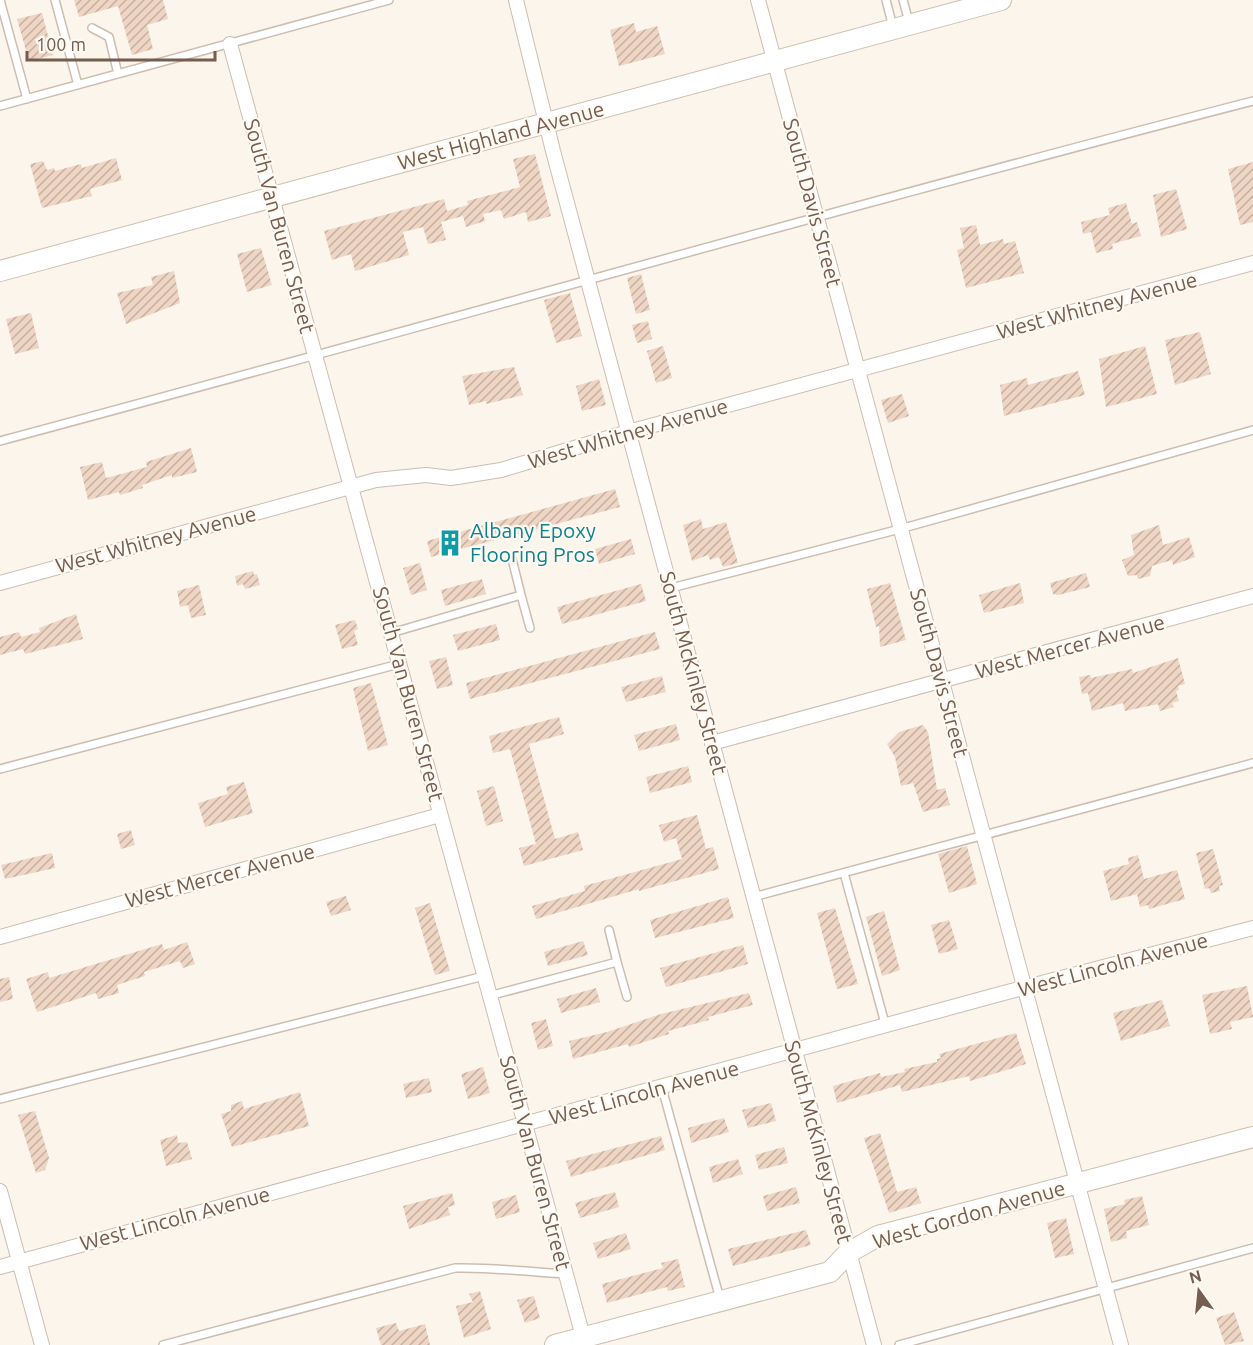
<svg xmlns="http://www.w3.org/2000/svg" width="1253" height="1345" viewBox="0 0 1253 1345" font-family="Ubuntu,sans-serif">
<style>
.building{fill:url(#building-hatch)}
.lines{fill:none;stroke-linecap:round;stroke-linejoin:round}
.lane-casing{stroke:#cdbdb1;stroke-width:10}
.street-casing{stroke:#cdbdb1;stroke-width:16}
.secondary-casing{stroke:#cfbeaf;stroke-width:22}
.lane{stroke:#fff;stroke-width:7}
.street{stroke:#fff;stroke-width:14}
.secondary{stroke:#fff;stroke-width:20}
.labels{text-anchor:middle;stroke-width:4.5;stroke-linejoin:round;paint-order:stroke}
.street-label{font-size:21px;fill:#755d4f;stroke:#fef9f1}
.culture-label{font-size:21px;fill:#0d838f;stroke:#fef9f1;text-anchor:start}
</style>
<defs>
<pattern id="building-hatch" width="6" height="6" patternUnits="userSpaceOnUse" patternTransform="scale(1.5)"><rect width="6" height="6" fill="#efd5c4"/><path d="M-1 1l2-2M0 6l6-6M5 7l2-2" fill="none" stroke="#c6b0a2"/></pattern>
</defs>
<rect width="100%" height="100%" fill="#fbf5eb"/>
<path class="building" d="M74,0H163L168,19L147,25L153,49L132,55L118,6L79,17Z
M42,13L53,55L29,61L17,19Z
M634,23L636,32L657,26L665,54L619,66L610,30Z
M535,154L551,216L528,222L526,212L504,219L501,210L483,214L485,221L466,227L463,216L441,222L446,240L428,244L423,227L403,232L409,255L355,271L351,254L332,260L324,231L444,199L447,211L468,205L467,201L520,187L513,159Z
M116,158L122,180L90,189L92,196L42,208L30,164L43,161L47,170L54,168L55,171L81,164L82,168Z
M1253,162V222L1240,225L1228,169Z
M1176,189L1187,229L1161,237L1153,195Z
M1126,203L1132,224L1137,222L1141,236L1112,244L1113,249L1096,253L1091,232L1083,234L1081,222L1110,215L1108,208Z
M976,225L980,245L1003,239L1004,244L1015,241L1024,273L966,288L957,250L964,248L960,228Z
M261,248L272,285L247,292L237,254Z
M174,271L180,303L126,324L117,293L153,285L151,277Z
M641,274L650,310L636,314L627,278Z
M570,293L582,336L556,343L544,300Z
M31,313L39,348L15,354L6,319Z
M648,321L652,339L637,343L632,325Z
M1200,332L1211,374L1175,385L1165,340Z
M663,346L672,378L656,383L647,351Z
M1145,346L1157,394L1106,407L1099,359Z
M514,367L523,395L486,404V401L469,405L462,376Z
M1078,371L1085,395L1004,416L1000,385L1027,378L1028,385Z
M599,379L606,405L582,411L576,386Z
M902,394L909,416L888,423L881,400Z
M191,448L197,472L172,478V475L142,485L143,488L120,495L119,492L88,500L80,467L102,462L106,478L147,467L146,462Z
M615,489L620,507L431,557L427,541Z
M701,519L703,529L726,522L738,563L723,567L719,557L710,560L708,555L692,561L683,525Z
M1159,525L1163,545L1189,537L1195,557L1173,565L1172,560L1152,566L1150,576L1138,579L1137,575L1128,576L1122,560L1134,555L1131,535Z
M631,539L635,554L599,564L595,549Z
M420,563L427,590L411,595L403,568Z
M253,571L254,575L257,574L260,585L245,589L243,584L237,586L235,576Z
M1086,573L1090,587L1058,595L1053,594L1050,583Z
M482,579L486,594L445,606L441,590Z
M890,583L906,640L880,647L879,626L876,627L867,589Z
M1020,583L1024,603L984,613L979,595Z
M641,584L646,601L562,624L557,607Z
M199,585L206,615L191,618L188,605L180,607L177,591Z
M76,614L83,639L25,654L23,649L0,655V637L19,632L21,637L40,632L39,628Z
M355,620L358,629L354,631L358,645L342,649L335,625Z
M496,624L500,640L458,651L453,635Z
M655,632L660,649L470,699L466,683Z
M446,657L453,685L437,689L429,661Z
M1178,658L1185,684L1178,686L1179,690L1176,691L1179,701L1172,703L1174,707L1160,711L1158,704L1125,711L1123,703L1092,711L1088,693L1082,694L1079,677L1090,675L1091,678L1132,669L1133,673Z
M662,676L666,692L626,702L621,687Z
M371,683L388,745L368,751L353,688Z
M559,717L564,734L529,744L555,839L578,832L583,850L524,866L519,848L536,844L510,749L493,753L489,736Z
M676,724L680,740L639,751L634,735Z
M923,725L928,732L937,790L945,788L950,805L923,812L913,783L901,786L895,757L887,744L899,732Z
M688,766L692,782L650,793L646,777Z
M244,782L253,813L205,827L198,803L228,794L226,787Z
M494,786L503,821L486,826L477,791Z
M697,815L706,849L713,847L719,869L639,891V889L536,919L532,906L585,891L584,886L682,859L676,838L664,842L659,825Z
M131,830L135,845L121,849L117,834Z
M967,846L977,884L949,893L938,854Z
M1213,849L1223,885L1219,886L1220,891L1211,893L1209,888L1205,889L1196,853Z
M52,853L55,868L5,879L1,865Z
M1138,855L1144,879L1177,870L1185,899L1149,909L1148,905L1140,907L1137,894L1111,901L1103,871L1129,864L1128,858Z
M346,896L351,910L331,916L326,902Z
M728,897L734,918L655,938L650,920Z
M430,903L450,971L435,975L415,908Z
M835,908L858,984L837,989L817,913Z
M884,911L900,970L882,976L866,917Z
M949,920L958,949L939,954L931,925Z
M583,941L588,955L548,966L544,952Z
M187,942L195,964L183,968L180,961L144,972L145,976L117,985L119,993L98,999L96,993L37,1012L26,979L48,972L49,978L162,944L164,950Z
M743,945L748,964L666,987L660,968Z
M9,977L13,999L0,1002V979Z
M1247,986L1253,1017L1230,1022L1232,1029L1210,1034L1202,995Z
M596,988L600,1002L561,1013L557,999Z
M749,993L753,1005L708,1017L709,1020L668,1031L669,1034L629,1047L628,1044L573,1059L569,1041L607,1032L661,1014Z
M1162,1000L1170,1026L1121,1041L1113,1013Z
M546,1019L553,1046L538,1050L531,1023Z
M1016,1033L1026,1064L970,1081L969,1076L902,1092L900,1085L837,1103L833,1086L880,1073L881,1077L905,1072L904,1069L937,1062V1059L941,1058L939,1054Z
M483,1067L490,1093L468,1099L461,1074Z
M429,1078L432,1092L406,1098L403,1084Z
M300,1092L309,1126L232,1147L221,1114L231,1111V1105L242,1101L244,1109Z
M771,1103L776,1121L748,1128L742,1110Z
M35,1111L49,1158L45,1170L36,1173L18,1115Z
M724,1118L729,1132L691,1143L688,1128Z
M880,1133L897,1192L916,1187L921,1203L889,1213L864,1138Z
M177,1135L178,1143L187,1142L192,1159L166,1166L160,1140Z
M661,1136L665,1150L571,1177L566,1161Z
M784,1147L788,1163L759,1170L755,1155Z
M738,1159L743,1174L713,1183L709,1167Z
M796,1187L800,1203L767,1211L763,1196Z
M615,1192L619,1207L580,1218L575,1203Z
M452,1193L455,1205L448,1207L450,1215L409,1229L403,1206Z
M516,1195L520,1212L496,1219L492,1202Z
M1142,1196L1149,1225L1126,1231L1127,1238L1111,1242L1104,1209L1125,1204L1124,1200Z
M1066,1218L1074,1254L1055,1258L1047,1223Z
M806,1230L811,1245L733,1266L728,1249Z
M626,1233L631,1249L598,1259L593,1243Z
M678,1259L685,1287L668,1291L667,1287L607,1303L602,1284L663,1268L661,1263Z
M480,1291L491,1329L464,1338L456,1306L473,1302L469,1294Z
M534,1296L540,1318L525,1323L517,1300Z
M1234,1312L1244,1341L1225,1345L1216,1318Z
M396,1323L399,1331L425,1324L430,1345H381L376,1328Z"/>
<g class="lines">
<g class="lane-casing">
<path id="lane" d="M0,0L27,99
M55,0L78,85
M886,0L893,27
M903,0L909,22
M92,28L109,37L118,74
M0,106L389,0
M0,441C418,329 834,209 1253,101
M671,588L900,529L1253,430
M521,595L530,628
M391,633L521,595L512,559
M0,769L399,664
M844,873L886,1027
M753,897L1253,763
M617,962L627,997
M489,996L617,962L609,930
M662,1088L720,1299
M0,1099L484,976
M163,1345L455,1268C492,1267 529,1272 566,1274
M899,1345L1253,1248"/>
</g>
<g class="street-casing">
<path id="street" d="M516,0L553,151L874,1345
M758,0L1121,1345
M230,44L585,1344
M0,583L376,480L426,475L451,478L501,470L628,432L1253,263
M712,743L1253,596
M0,937L440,815
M0,1191L42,1345
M0,1267L1000,994L1253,928"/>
</g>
<g class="secondary-casing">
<path id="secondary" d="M0,271L1001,0
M555,1345L830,1272L848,1253L878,1236L1253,1137"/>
</g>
<use href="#lane" class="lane"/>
<use href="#street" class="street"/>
<use href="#secondary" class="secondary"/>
</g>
<defs>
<g id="building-bare" transform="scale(2.07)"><path d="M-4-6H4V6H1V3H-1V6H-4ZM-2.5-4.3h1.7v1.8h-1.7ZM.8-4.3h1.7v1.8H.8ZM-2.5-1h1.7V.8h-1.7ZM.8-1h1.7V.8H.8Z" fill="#0f9aa8" stroke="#fef9f1" stroke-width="2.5" paint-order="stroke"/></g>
</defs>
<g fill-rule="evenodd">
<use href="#building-bare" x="450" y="543"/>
</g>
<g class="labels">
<g class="street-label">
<text transform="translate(501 136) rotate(-15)" y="7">West Highland Avenue</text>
<text transform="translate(812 203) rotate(75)" y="7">South Davis Street</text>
<text transform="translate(279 226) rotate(75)" y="7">South Van Buren Street</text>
<text transform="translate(1097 306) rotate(-15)" y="7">West Whitney Avenue</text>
<text transform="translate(628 434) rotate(-16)" y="7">West Whitney Avenue</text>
<text transform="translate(156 540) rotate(-15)" y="7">West Whitney Avenue</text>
<text transform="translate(1070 647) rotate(-15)" y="7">West Mercer Avenue</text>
<text transform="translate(693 673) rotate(75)" y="7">South McKinley Street</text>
<text transform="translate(939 673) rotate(75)" y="7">South Davis Street</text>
<text transform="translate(408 694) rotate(75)" y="7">South Van Buren Street</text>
<text transform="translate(220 876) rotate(-15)" y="7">West Mercer Avenue</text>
<text transform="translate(1113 965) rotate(-15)" y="7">West Lincoln Avenue</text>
<text transform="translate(644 1093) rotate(-15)" y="7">West Lincoln Avenue</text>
<text transform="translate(818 1142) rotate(75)" y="7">South McKinley Street</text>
<text transform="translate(535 1163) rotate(75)" y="7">South Van Buren Street</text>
<text transform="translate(969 1215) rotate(-16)" y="7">West Gordon Avenue</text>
<text transform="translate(175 1219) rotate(-15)" y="7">West Lincoln Avenue</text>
</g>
<g class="culture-label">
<text x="470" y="538">Albany Epoxy<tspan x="470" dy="24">Flooring Pros</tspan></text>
</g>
</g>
<g transform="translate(1199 1291) rotate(345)" stroke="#fef9f1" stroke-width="4.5" paint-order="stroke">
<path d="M0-4.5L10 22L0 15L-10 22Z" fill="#755d4f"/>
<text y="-9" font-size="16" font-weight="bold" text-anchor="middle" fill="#755d4f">N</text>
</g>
<path d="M27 51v9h188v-9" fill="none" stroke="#755d4f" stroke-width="3"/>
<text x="36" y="51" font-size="18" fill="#755d4f" stroke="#fef9f1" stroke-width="4.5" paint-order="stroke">100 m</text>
</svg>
